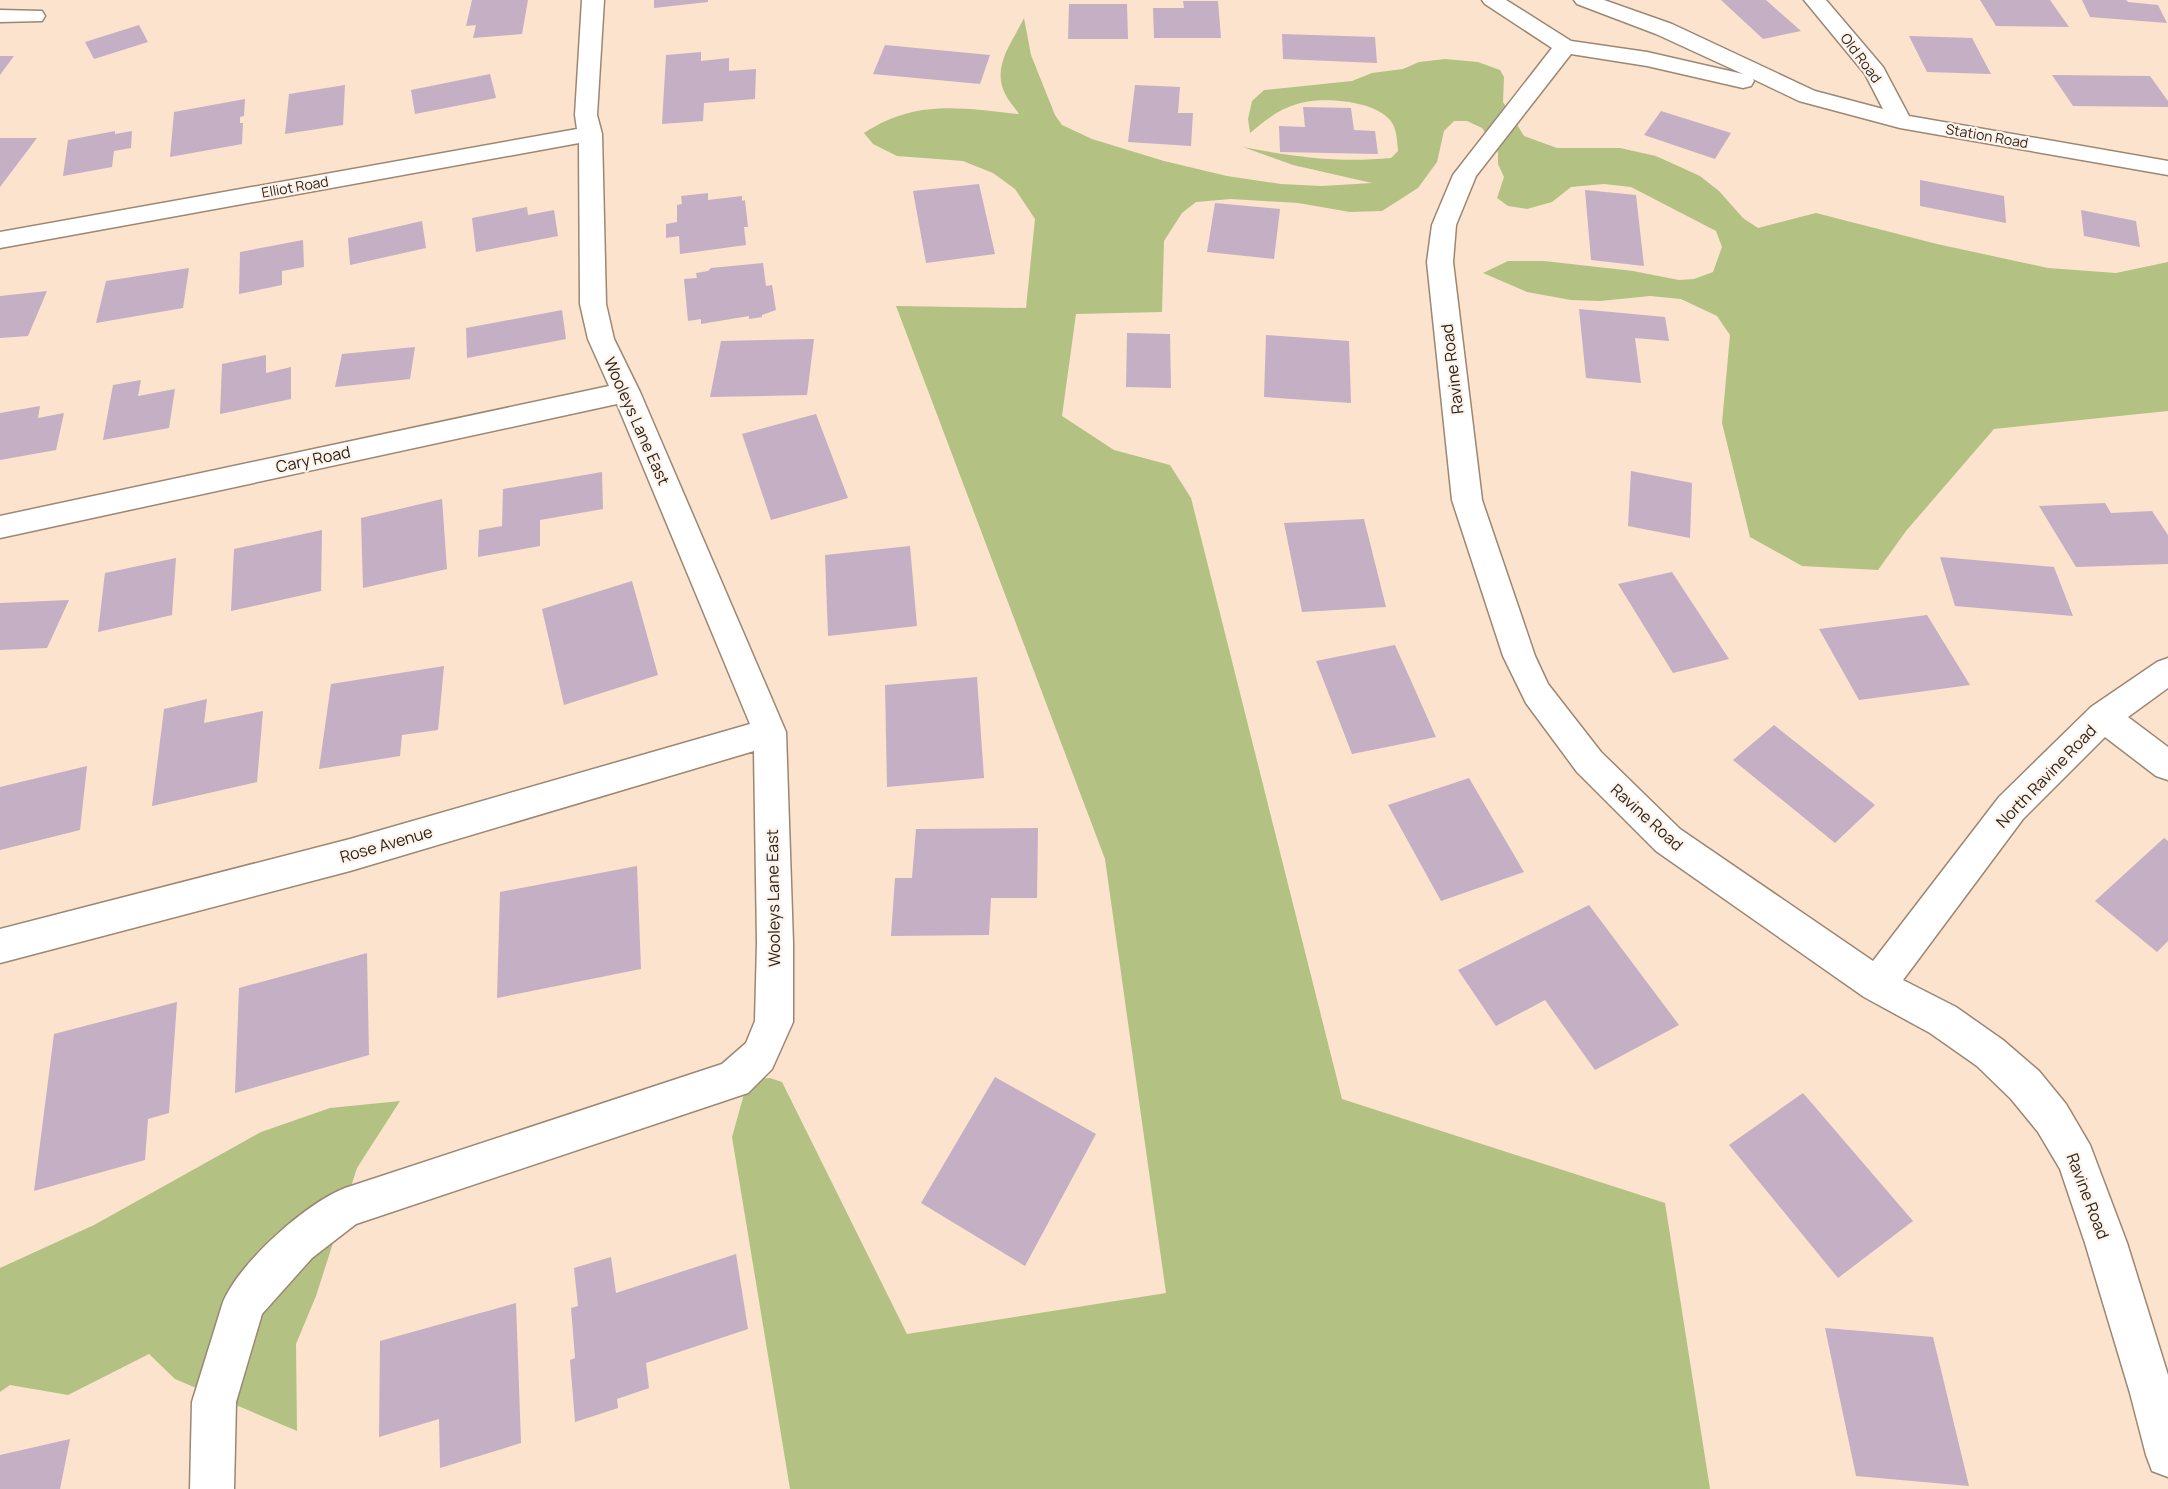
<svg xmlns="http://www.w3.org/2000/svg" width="2168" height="1489" viewBox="0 0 2168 1489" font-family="Manrope,sans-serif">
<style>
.forest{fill:#b3c283}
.building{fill:#c5afc4}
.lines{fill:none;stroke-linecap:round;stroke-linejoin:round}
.minor-casing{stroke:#9c8773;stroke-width:3}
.minor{fill:#fff;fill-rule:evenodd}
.labels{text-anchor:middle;stroke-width:4.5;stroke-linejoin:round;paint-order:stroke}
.far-street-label{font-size:14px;fill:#281f17;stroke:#fdf3ea}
.street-label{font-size:16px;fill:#281f17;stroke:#fdf3ea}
</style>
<rect width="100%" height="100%" fill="#fbe3cd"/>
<path class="forest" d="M1024,18L1031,55L1055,115L1062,125L1092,139L1164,161L1227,176L1281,184L1322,186L1372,183L1293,165L1243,147C1295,157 1339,163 1391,158L1398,151C1397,141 1397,128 1390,120C1374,100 1320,96 1297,104C1279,109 1264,121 1250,133L1248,119L1252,101L1264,90L1352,81L1372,73L1403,69L1419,62L1445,59L1478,62L1500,70L1504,77L1503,102L1524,136L1557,148H1620L1656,156L1700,176L1719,191L1743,218L1758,228L1816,213L1937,244L2048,268L2116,273L2168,262V411L1994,429L1906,531L1878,570L1802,566L1750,537L1722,423L1730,335L1717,316L1681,299L1650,296L1600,301L1571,300L1527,292L1483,273L1508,261H1544L1633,271L1679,280L1694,279L1713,272L1722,247L1716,231L1631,187L1604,184L1571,187L1552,202L1527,209L1508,206L1497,198L1504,177L1498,164V152L1482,128L1467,121H1454L1444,131L1437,162L1418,188L1382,211L1350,212L1298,203L1231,199L1196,202L1182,213L1164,241L1162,312L1076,314L1062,416L1114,450L1170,465L1191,498L1342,1099L1665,1203L1710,1489H790L732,1137L744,1094L757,1079L770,1078L782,1082L907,1334L1166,1293L1105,859L896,306L1026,308L1035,219L1015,189L993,173L963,161L897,156L873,144L864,133C916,99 960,108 1019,114C1016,109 1011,104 1008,99C989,69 1011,45 1024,18Z
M400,1101L357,1168L316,1296L296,1344L297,1431L175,1379L149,1354L68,1395L10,1385L0,1392V1268L94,1225L261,1132L330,1108Z"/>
<path class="building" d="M472,0H528L522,34L473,38L476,25L466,26Z
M654,0H708V2L654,8Z
M1721,0H1766L1801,31L1763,39Z
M1980,0H2050L2069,27L1996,26Z
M2082,0H2126L2128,2L2158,5L2167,23L2090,17Z
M1183,1H1218L1221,38H1154L1153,8H1184Z
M1069,4H1127L1128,39H1068Z
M139,25L148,42L94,59L85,42Z
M1282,34L1375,37L1377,63L1283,59Z
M1909,36L1972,38L1991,74L1927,72Z
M885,45L990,55L980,84L873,74Z
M701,52V61L729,58V71L756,69L755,99L704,103L703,121L662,124L666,55Z
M0,56H14L0,75Z
M490,74L496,98L415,114L411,90Z
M2052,75L2150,76L2168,101V107L2073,106Z
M345,85L343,125L285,134L289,94Z
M1135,85L1180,87L1178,113H1193L1191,146L1128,142Z
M245,99L244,116L240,117V123H243L242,144L170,157L174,112Z
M1303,107L1351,108L1354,130L1375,131L1378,154L1280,152L1279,126L1305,127Z
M1661,111L1731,133L1715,159L1644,135Z
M115,131V134L132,131L131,148L114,151L112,167L63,176L68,140Z
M0,138H37L0,187Z
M1920,180L2004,196L2006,223L1920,206Z
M979,184L995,254L926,263L913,191Z
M1585,190L1636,195L1644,266L1591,260Z
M708,193V200L742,196V201L745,200L748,227H744L746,245L680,254L679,236L666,238V224L677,222V205L682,204L681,196Z
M1215,203L1280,209L1274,259L1207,252Z
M527,207L528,215L554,210L558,236L476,252L472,218Z
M2081,210L2136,221L2140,247L2084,236Z
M422,221L426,248L350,265L348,238Z
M303,240L304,267L282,271V285L239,294L240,252Z
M763,263L766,286L772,285L776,310L762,315V317L749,319V316L701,324V319L688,321L684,279L697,278L696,273L708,271L711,268Z
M189,268L183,308L96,323L106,281Z
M47,291L28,336L0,338V296Z
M1579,309L1665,317L1669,341L1635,338L1641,383L1586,378Z
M562,310L566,339L467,358L466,328Z
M1127,333L1170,334L1171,388L1126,387Z
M1266,335L1349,341L1351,403L1264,397Z
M814,339L807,395L710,397L721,341Z
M415,347L410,379L335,387L342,354Z
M266,355V373L291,367V399L220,414L222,364Z
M141,380L138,396L175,389L169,428L103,440L113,385Z
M40,406L38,418L64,413L56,450L0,460V413Z
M816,414L848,498L771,520L742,434Z
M1631,471L1692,483L1690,538L1628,526Z
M602,472L603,509L540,520V546L478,557L479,530L502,526L503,489Z
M442,499L447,569L363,588L361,518Z
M2105,503L2111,513L2152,511L2168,535V564L2076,567L2039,506Z
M1364,519L1386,607L1302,612L1284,523Z
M322,530L321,591L231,611L234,549Z
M910,546L917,626L828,636L825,555Z
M1940,557L2054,567L2073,616L1955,606Z
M176,558L172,615L98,632L105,573Z
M1672,572L1729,659L1673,673L1618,584Z
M632,581L658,675L564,705L542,609Z
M69,600L47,648L0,650V603Z
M1927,615L1970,685L1859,700L1819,629Z
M1395,645L1436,737L1352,754L1316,661Z
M444,666L438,730L402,735L400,756L319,769L331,684Z
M977,677L984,778L887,787L885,685Z
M207,699L204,723L263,711L257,782L152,806L164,709Z
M1774,725L1875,805L1835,843L1733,760Z
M87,766L80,830L0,850V787Z
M1469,778L1524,872L1441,901L1388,805Z
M1038,828L1037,898H991L989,935L891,936L895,878H912L916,829Z
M2164,838L2168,841V941L2157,952L2095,901Z
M637,866L641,969L497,998L500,892Z
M1589,905L1679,1025L1595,1070L1545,1000L1496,1026L1458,970Z
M367,953L369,1055L235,1093L239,988Z
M177,1002L169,1113L148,1119L145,1160L34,1191L54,1034Z
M995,1077L1096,1134L1025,1266L921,1203Z
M1803,1093L1913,1221L1838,1278L1729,1145Z
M736,1254L748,1329L646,1363L649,1388L617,1399L618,1408L575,1422L570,1360L575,1358L571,1308L578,1306L574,1268L611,1257L616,1293Z
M516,1303L521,1443L440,1468L439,1419L379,1437L380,1341Z
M1825,1328L1933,1337L1969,1486L1856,1476Z
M70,1439L60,1489H0V1455Z"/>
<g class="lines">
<g class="minor-casing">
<path id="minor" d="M582,0H604L597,115L602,134L606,304L614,339L640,392L786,732L793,943V1022L772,1069L748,1093L356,1224L312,1258L262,1314L236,1402L234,1489H190L192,1402L223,1302C240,1262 305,1204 345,1188L722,1064L746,1043L755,1021L757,943L754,751L350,871L0,963V929L350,839L750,724L617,404L0,538V516L609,386L588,339L580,304L579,143L0,248V232L577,129L575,115Z
M1482,0H1506L1571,41L1647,52L1743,74L1656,34L1577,4L1574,0H1604L1672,24L1815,91L1883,109L1865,74L1804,0H1826L1883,67L1909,116L2168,161V175L1900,128L1799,101L1753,79L1754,81L1751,86L1743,88L1647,66L1571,54L1476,176L1456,225L1453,262L1482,500L1535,656L1548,684L1601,752L1680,829L1873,961L1999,797L2091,707L2157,662L2168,658V688L2128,717L2168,747V780L2156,776L2105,737L2023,819L1903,980L1956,1007L2003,1040L2039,1071L2066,1104L2090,1145L2127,1243L2168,1375V1477L2152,1471L2146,1455L2130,1393L2085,1243L2060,1169L2038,1132L2011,1099L1977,1066L1930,1033L1864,997L1656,851L1577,772L1526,703L1503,656L1452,500L1427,262L1432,225L1453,175L1552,48L1485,4Z
M0,10L42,11L45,16L42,21L0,22Z"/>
</g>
<use href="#minor" class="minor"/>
</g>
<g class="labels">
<g class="far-street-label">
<text transform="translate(1861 58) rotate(53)" y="5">Old Road</text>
<text transform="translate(1987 136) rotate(10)" y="5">Station Road</text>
<text transform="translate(295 187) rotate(-10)" y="5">Elliot Road</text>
</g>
<g class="street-label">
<text transform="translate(1452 369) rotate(-97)" y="6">Ravine Road</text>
<text transform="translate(637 421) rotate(66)" y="6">Wooleys Lane East</text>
<text transform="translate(313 459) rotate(-12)" y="6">Cary Road</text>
<text transform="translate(2046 776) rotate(-46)" y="6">North Ravine Road</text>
<text transform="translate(1647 817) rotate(42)" y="6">Ravine Road</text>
<text transform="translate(386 844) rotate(-16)" y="6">Rose Avenue</text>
<text transform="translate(773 898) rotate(-91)" y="6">Wooleys Lane East</text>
<text transform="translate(2088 1196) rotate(69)" y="6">Ravine Road</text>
</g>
</g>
</svg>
